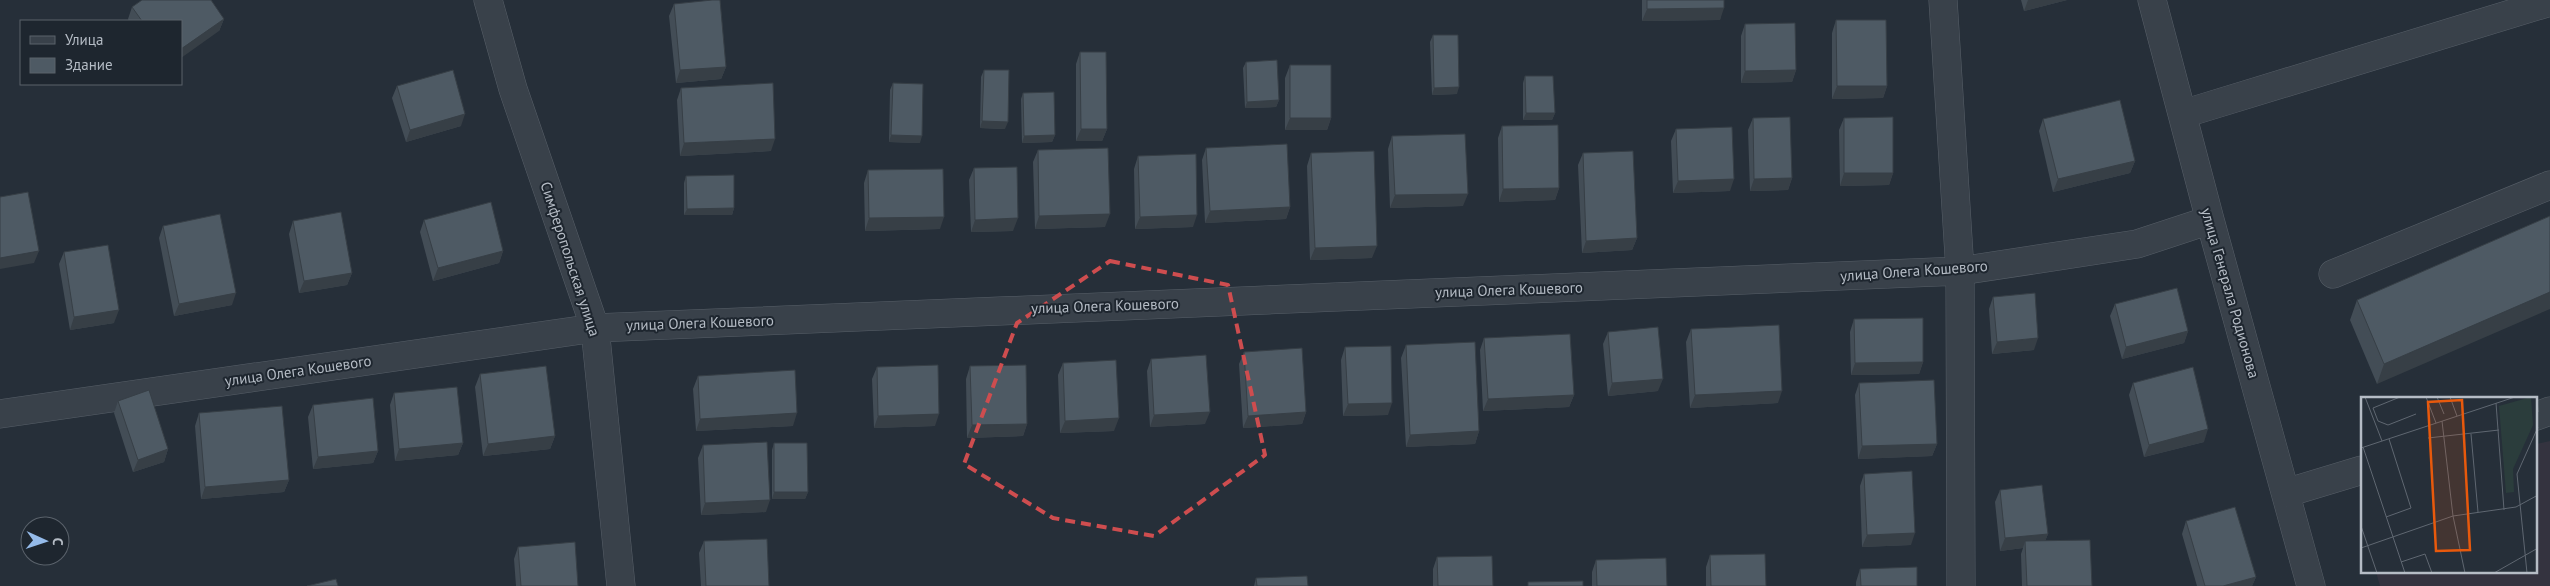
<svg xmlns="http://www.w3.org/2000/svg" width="2550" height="586" viewBox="0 0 2550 586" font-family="'PT Sans',sans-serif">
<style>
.medical{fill:#34333f}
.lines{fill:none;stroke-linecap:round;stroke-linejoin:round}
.minor-casing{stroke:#575f68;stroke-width:29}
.minor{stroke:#39414a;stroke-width:28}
.wall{fill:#434d56}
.shaded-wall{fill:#373f46}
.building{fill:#4e5a64;stroke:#373f46}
.marked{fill:none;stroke:#ce4d4f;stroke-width:4;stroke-dasharray:10 6;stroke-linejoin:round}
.labels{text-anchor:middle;stroke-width:4;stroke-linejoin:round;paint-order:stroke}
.street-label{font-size:15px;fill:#b5bcc5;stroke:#1e262f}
.inset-road{fill:none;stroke:#5f6771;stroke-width:1}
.view{fill:#e8590c;fill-opacity:0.15;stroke:#e8590c;stroke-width:2.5}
.inset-edge{fill:none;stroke:#b5bcc5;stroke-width:2.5}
</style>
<rect width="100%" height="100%" fill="#262f39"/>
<path class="medical" d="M2550,441V586H2380L2376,572H2536V444Z"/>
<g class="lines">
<g class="minor-casing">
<path id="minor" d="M488,0L513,89L595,328L621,586
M1943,0L1960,271L1961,586
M2152,0L2210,220L2311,586
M2183,114L2550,2
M2333,274L2550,185
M0,414L595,328L1960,271L2137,244L2210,220
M2536,416L2550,411
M2286,493L2362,470"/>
</g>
<use href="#minor" class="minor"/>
</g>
<path class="wall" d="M1642,0H1724L1720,20L1642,21Z
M2021,0H2067L2024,11Z
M674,4L726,67L721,79L676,83L669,16Z
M132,7L224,19L219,31L181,21H129L128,19Z
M1836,20L1887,86L1883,98L1832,99V33Z
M1745,24L1796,70L1792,82L1741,83V36Z
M1433,35L1457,94L1432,95L1430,42Z
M1080,52L1107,129L1102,141H1076V64Z
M1246,62L1279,100L1276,107L1245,108L1243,68Z
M1290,65L1331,118L1327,130H1285V78Z
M984,70L1005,129L980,128L981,77Z
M1525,76L1555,113L1552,120H1523V83Z
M893,83L920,143L889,142L890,90Z
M397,86L461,126L406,142L392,98Z
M681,88L771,151L680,156L677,100Z
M1023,93L1055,135L1052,142L1022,143L1021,99Z
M1753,118L1792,178L1788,190L1750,191L1748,130Z
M1844,118L1893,173L1889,185L1840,186L1839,130Z
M2043,119L2135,161L2130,173L2053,192L2039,131Z
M1502,126L1559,188L1555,200L1499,202L1498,138Z
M1676,129L1730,191L1673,193L1671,141Z
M1392,136L1463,206L1390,208L1388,149Z
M1206,148L1290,207L1286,219L1205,223L1202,160Z
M1038,150L1105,227L1035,229L1033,162Z
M1311,153L1372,258L1310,260L1307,166Z
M1583,153L1637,238L1632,250L1582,253L1578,165Z
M1138,156L1193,227L1135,229L1134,169Z
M974,168L1013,231L971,232L969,180Z
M868,170L940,229L865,231L864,183Z
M686,176L734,208L732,215H684V183Z
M2550,216L2377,384L2350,320L2357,300Z
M424,220L503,251L499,263L433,281L420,232Z
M293,221L352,273L347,285L299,293L289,234Z
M163,226L232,305L174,316L159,238Z
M64,252L114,323L70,330L59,264Z
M1993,297L2034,350L1992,354L1989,309Z
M2115,304L2188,331L2184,343L2122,359L2110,316Z
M1854,319L1923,362L1919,374L1851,375L1850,332Z
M1691,329L1778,403L1690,408L1686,342Z
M1608,332L1658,391L1608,396L1603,344Z
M1484,338L1574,395L1569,407L1483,411L1480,350Z
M1406,345L1479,431L1475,444L1406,447L1401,358Z
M1345,347L1388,415L1343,416L1341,360Z
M1244,352L1306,412L1302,424L1243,428L1239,364Z
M1151,359L1205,424L1150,427L1147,371Z
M1063,363L1114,431L1060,433L1058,375Z
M970,366L1027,424L1023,436L967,438L966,379Z
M877,367L935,426L874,428L872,379Z
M480,374L555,436L550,449L483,456L475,387Z
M698,376L793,426L696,431L693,389Z
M1859,383L1937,444L1932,456L1858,459L1855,395Z
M2133,383L2204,442L2144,457L2129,395Z
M394,393L463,443L458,455L395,461L390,405Z
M118,401L168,449L164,462L133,472L114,413Z
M313,405L378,451L373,463L313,469L308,417Z
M199,413L289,480L284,492L201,499L195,426Z
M774,443L808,492L805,499H772V450Z
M703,445L766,512L701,515L698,458Z
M1864,474L1911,545L1862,547L1860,486Z
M2000,490L2048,534L2045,541L2092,586H2022L2021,554L2023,548L2000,551L1995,502Z
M2186,521L2256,577L2252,586H2197L2182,534Z
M704,541L769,586H701L699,553Z
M518,547L578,586H516L514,559Z
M1710,555L1766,586H1706V567Z
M1437,557L1493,586H1433V569Z
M1596,560L1667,586H1592V572Z
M1860,569L1917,586H1856V582Z
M1256,578L1308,586H1254Z"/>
<path class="shaded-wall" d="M2028,0H2067L2024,11Z
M1724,8L1720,20L1642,21L1647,9Z
M224,19L219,31L181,58V49Z
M726,67L721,79L676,83L680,70Z
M1796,70L1792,82L1741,83L1745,71Z
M1837,86H1887L1883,98L1832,99Z
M1459,87L1457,94L1432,95L1434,88Z
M1279,100L1276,107L1245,108L1247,102Z
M1526,113H1555L1552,120H1523Z
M465,114L461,126L406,142L410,130Z
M1290,118H1331L1327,130H1285Z
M982,121L1008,122L1005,129L980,128Z
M1081,129H1107L1102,141H1076Z
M891,135L922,136L920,143L889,142Z
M1055,135L1052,142L1022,143L1024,136Z
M775,139L771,151L680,156L684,143Z
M2135,161L2130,173L2053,192L2058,179Z
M1844,173H1893L1889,185L1840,186Z
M1792,178L1788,190L1750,191L1754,179Z
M1734,179L1730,191L1673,193L1678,181Z
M1559,188L1555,200L1499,202L1503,189Z
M1468,194L1463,206L1390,208L1395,195Z
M1290,207L1286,219L1205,223L1210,211Z
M734,208L732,215H684L687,209Z
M1110,214L1105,227L1035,229L1039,216Z
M1197,215L1193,227L1135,229L1140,217Z
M944,217L940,229L865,231L869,218Z
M1018,218L1013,231L971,232L975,220Z
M1637,238L1632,250L1582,253L1586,241Z
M1377,246L1372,258L1310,260L1315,248Z
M39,251L34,263L0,269V258Z
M503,251L499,263L433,281L438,268Z
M352,273L347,285L299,293L304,281Z
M2550,292V309L2377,384L2384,364Z
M236,293L232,305L174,316L179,304Z
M119,310L114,323L70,330L74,317Z
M2188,331L2184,343L2122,359L2126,347Z
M2038,338L2034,350L1992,354L1997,342Z
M1923,362L1919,374L1851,375L1855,363Z
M1663,379L1658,391L1608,396L1612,383Z
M1782,391L1778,403L1690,408L1695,395Z
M1574,395L1569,407L1483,411L1488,399Z
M1392,403L1388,415L1343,416L1348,404Z
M1210,412L1205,424L1150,427L1154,415Z
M1306,412L1302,424L1243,428L1248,416Z
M797,413L793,426L696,431L700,419Z
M939,414L935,426L874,428L878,416Z
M1119,418L1114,431L1060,433L1065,421Z
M1027,424L1023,436L967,438L972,425Z
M2208,429L2204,442L2144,457L2149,445Z
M1479,431L1475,444L1406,447L1410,435Z
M555,436L550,449L483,456L488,444Z
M463,443L458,455L395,461L399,449Z
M1937,444L1932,456L1858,459L1862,446Z
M168,449L164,462L133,472L138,460Z
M378,451L373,463L313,469L318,457Z
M289,480L284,492L201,499L205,487Z
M774,492H808L805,499H772Z
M770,500L766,512L701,515L705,503Z
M1915,533L1911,545L1862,547L1867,535Z
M2048,534L2043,546L2025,541L2023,548L2000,551L2005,538Z
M2256,577L2252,586H2223Z"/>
<path class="building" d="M142,0H211L224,19L181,49V21H142L132,7Z
M712,0H720L726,67L680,70L674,4Z
M1647,0H1724V8L1647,9Z
M1836,20H1886L1887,86H1837Z
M1795,23L1796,70L1745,71V24Z
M1433,35H1458L1459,87L1434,88Z
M1080,52H1106L1107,129H1081Z
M1277,60L1279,100L1247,102L1246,62Z
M1290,65H1331V118H1290Z
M453,70L465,114L410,130L397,86Z
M984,70H1009L1008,122L982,121Z
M1525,76H1553L1555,113H1526Z
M773,83L775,139L684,143L681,88Z
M893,83L923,84L922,136L891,135Z
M1054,92L1055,135L1024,136L1023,93Z
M2120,100L2135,161L2058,179L2043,119Z
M1790,117L1792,178L1754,179L1753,118Z
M1893,117V173H1844V118Z
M1558,125L1559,188L1503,189L1502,126Z
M1732,127L1734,179L1678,181L1676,129Z
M1465,134L1468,194L1395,195L1392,136Z
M1287,144L1290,207L1210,211L1206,148Z
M1108,148L1110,214L1039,216L1038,150Z
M1374,151L1377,246L1315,248L1311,153Z
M1633,151L1637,238L1586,241L1583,153Z
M1196,154L1197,215L1140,217L1138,156Z
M1017,167L1018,218L975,220L974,168Z
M943,169L944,217L869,218L868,170Z
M734,175V208L687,209L686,176Z
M28,192L39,251L0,258V197Z
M491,202L503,251L438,268L424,220Z
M341,212L352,273L304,281L293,221Z
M220,214L236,293L179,304L163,226Z
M2550,216V292L2384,364L2357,300Z
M108,245L119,310L74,317L64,252Z
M2177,288L2188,331L2126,347L2115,304Z
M2035,293L2038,338L1997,342L1993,297Z
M1923,318V362L1855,363L1854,319Z
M1779,325L1782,391L1695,395L1691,329Z
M1658,327L1663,379L1612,383L1608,332Z
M1570,334L1574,395L1488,399L1484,338Z
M1475,342L1479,431L1410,435L1406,345Z
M1391,346L1392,403L1348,404L1345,347Z
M1302,348L1306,412L1248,416L1244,352Z
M1206,355L1210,412L1154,415L1151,359Z
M1116,360L1119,418L1065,421L1063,363Z
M938,365L939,414L878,416L877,367Z
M1026,365L1027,424L972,425L970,366Z
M546,366L555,436L488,444L480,374Z
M2193,367L2208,429L2149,445L2133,383Z
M795,370L797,413L700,419L698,376Z
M1934,380L1937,444L1862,446L1859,383Z
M457,387L463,443L399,449L394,393Z
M149,390L168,449L138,460L118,401Z
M373,398L378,451L318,457L313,405Z
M282,406L289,480L205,487L199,413Z
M767,442L770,500L705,503L703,445Z
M774,443H807L808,492H774Z
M1912,471L1915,533L1867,535L1864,474Z
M2042,485L2048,534L2005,538L2000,490Z
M2235,507L2256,577L2223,586H2205L2186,521Z
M767,539L769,586H706L704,541Z
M2090,540L2092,586H2027L2025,541Z
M575,542L578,586H521L518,547Z
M1765,554L1766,586H1711L1710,555Z
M1492,556L1493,586H1438L1437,557Z
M1666,558L1667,586H1597L1596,560Z
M1917,567V586H1861L1860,569Z
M1307,576L1308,586H1257L1256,578Z
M336,579L338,586H307Z
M1583,581V586H1528V582Z"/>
<path class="marked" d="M1110,261L1228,285L1265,455L1154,536L1053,518L964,464L1017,323Z"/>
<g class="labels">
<g class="street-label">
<text transform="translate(570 259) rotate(72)" y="5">Симферопольская улица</text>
<text transform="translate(1914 271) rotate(-4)" y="5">улица Олега Кошевого</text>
<text transform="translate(1509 290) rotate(-2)" y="5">улица Олега Кошевого</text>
<text transform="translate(2230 293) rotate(74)" y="5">улица Генерала Родионова</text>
<text transform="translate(1105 306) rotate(-2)" y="5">улица Олега Кошевого</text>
<text transform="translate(700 323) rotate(-2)" y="5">улица Олега Кошевого</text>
<text transform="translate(298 371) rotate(-8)" y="5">улица Олега Кошевого</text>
</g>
</g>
<g transform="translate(2361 397)">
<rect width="176" height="176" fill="#262f39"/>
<path d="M170,0L172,28L152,72L153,95L145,96L138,9Z" fill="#2b3d3c"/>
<path class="inset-road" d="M4,0L21,44M39,0L12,11L17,24L27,28L55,17M65,0L75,26M76,0L83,17M89,0L96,19M176,0L177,15M135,6L143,113M81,24L92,119L104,176M110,37L117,115M67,41L138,33M2,50L44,176M0,51L154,0M25,120L50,111L28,42M0,129L16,176M0,151L92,119L155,110L177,98M40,165L64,157L71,176M133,176L177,151M166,176L156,77L177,30"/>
<path class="view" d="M101,3L109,153L75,154L67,5Z"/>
<rect width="176" height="176" class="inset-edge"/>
</g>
<rect x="20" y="20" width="162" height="65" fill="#1e262f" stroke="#5a626b"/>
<rect x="30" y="36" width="25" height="8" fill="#39414a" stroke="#5a626b"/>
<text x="65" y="45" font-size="15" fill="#b5bcc5">Улица</text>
<rect x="30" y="58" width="25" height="15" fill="#4e5a64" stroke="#5a626b"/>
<text x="65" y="70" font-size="15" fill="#b5bcc5">Здание</text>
<g transform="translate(45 541) rotate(93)"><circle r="24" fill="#1e262f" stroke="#5a626b"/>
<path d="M0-4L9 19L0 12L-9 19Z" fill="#95bbea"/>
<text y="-8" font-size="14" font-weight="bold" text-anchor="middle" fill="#b5bcc5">С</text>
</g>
</svg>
